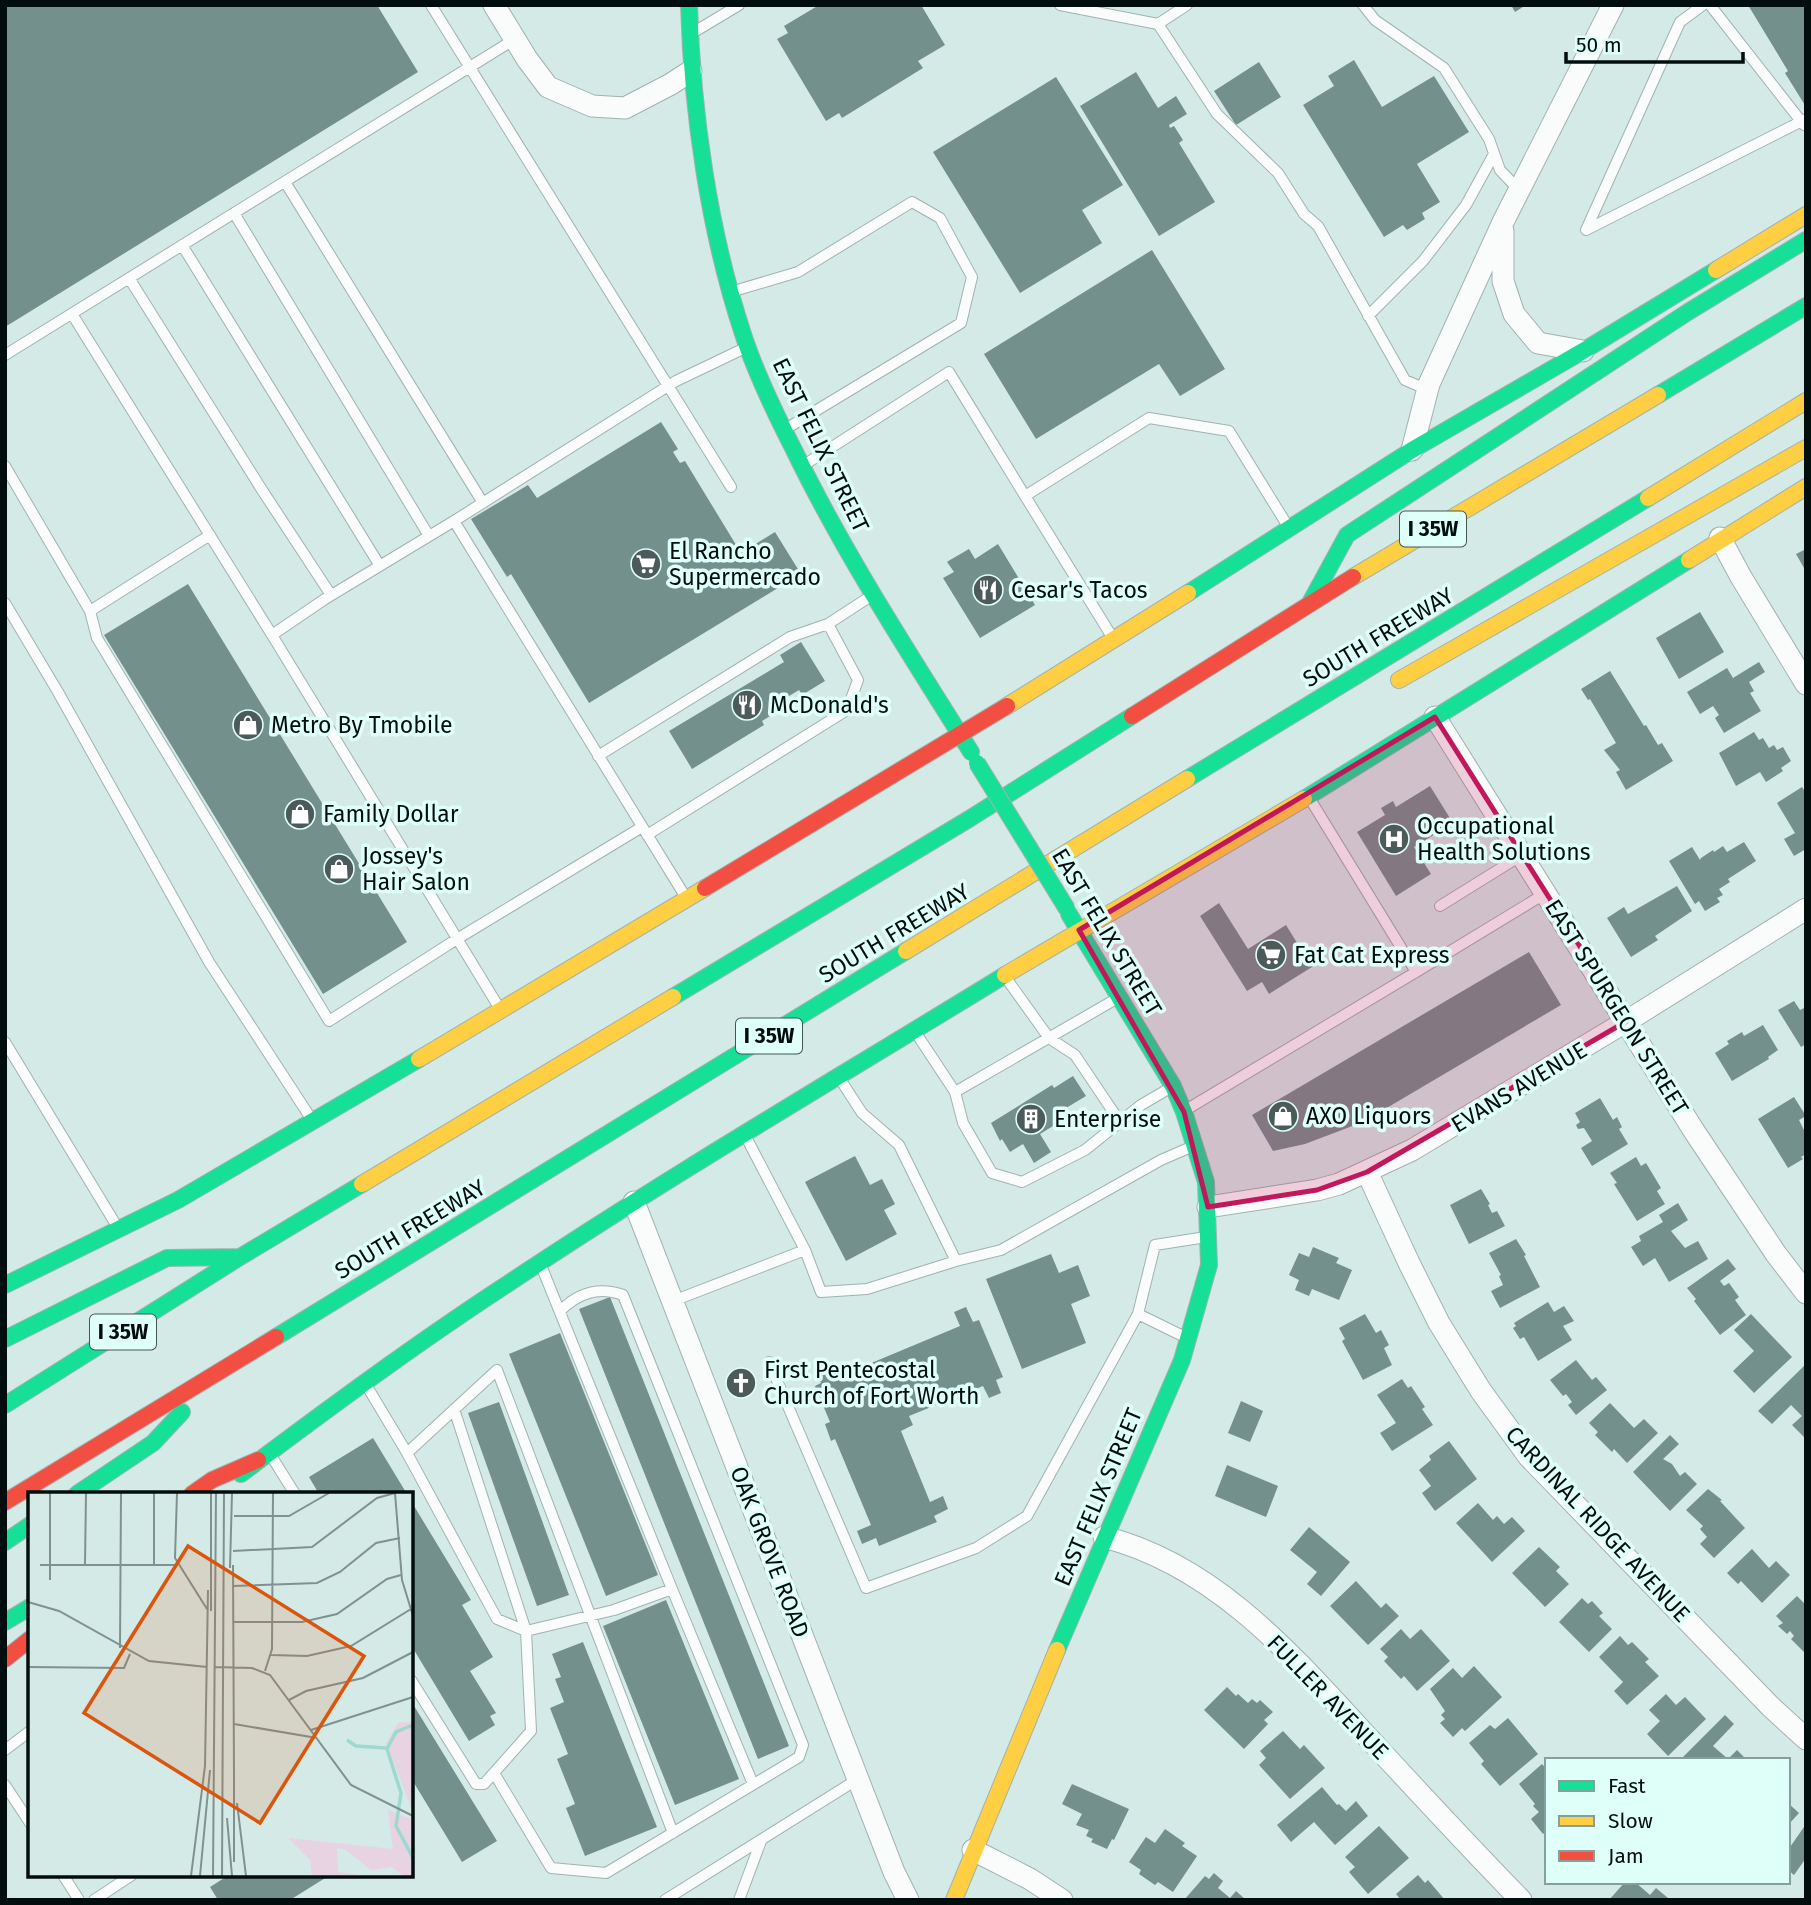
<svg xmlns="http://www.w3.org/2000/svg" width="1811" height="1905" viewBox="0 0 1811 1905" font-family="'Fira Sans',sans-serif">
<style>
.building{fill:#74908d}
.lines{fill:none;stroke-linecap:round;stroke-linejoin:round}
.lane-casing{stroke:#a1b2b0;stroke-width:12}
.street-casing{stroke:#a1b2b0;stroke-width:23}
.fast-casing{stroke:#a1b2b0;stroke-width:18}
.slow-casing{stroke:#a1b2b0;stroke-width:18}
.jam-casing{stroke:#a1b2b0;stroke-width:18}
.lane{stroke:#f9fcfb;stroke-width:10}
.street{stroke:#f9fcfb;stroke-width:21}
.fast{stroke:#16e098;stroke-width:16}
.slow{stroke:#ffcf43;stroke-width:16}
.jam{stroke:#f24e42;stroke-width:16}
.fast-bridge-casing{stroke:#a1b2b0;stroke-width:18;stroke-linecap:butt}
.fast-bridge{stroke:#16e098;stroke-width:16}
.marked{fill:#c2185b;fill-opacity:0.2;stroke:#c2185b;stroke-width:5;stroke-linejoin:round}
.labels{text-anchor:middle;stroke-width:7;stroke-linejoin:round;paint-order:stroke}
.shield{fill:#dffff9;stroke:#445654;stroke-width:2}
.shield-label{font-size:21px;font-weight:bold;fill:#020e0d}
.street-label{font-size:23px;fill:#020e0d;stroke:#dffff9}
.poi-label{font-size:23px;fill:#020e0d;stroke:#dffff9;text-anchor:start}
.inset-river{fill:none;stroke:#9cd9d1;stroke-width:3.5}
.inset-road{fill:none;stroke:#809290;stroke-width:2}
.view{fill:#dc550c;fill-opacity:0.15;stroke:#dc550c;stroke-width:3.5}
.inset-edge{fill:none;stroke:#020e0d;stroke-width:3.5}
</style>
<rect width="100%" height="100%" fill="#d4eae7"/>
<path class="building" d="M5,5H377L418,72L5,327Z
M819,5H921L945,45L918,61L923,68L842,118L839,113L826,121L777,39L788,33L784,26Z
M1511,5H1526L1515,12Z
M1748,5H1806V107L1785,73L1788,71Z
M1354,60L1382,107L1434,76L1469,132L1417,164L1440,202L1422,213L1425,219L1407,230L1403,225L1384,237L1303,105L1334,86L1328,76Z
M1259,62L1281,97L1236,125L1214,91Z
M1136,72L1158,108L1176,96L1187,114L1169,125L1170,128L1174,126L1183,140L1179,143L1215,202L1159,236L1080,106Z
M1056,77L1123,185L1082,210L1102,243L1020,293L933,152Z
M1152,250L1225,369L1180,396L1159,364L1036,439L984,354Z
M661,422L678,449L673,452L680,463L685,461L741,553L775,532L801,574L589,703L511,574L507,577L471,519L528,485L537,498Z
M998,544L1035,605L980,638L943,578L954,572L947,562L950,560L969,549L975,559Z
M1806,549V567L1804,568L1796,554Z
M188,584L407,942L323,994L104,635Z
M1700,612L1724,652L1679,679L1656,638Z
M801,642L825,681L802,695L799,690L779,702L783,708L762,721L764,725L692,769L669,731L784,662L780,655Z
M1759,662L1765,672L1749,682L1754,691L1750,693L1761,711L1724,733L1715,718L1719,715L1713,706L1700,714L1687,692L1727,668L1733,678Z
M1610,671L1644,726L1646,725L1658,745L1662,743L1673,761L1626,790L1616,772L1620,770L1604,750L1616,743L1590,699L1588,700L1581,689Z
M1754,732L1759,740L1763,738L1769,748L1774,745L1777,750L1783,747L1791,761L1781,768L1783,771L1766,782L1760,772L1736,786L1719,753Z
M1430,786L1453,823L1414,847L1431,874L1396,896L1357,832L1385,815L1381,808L1393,801L1396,807Z
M1802,787L1806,793V849L1794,856L1784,839L1795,833L1777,803Z
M1744,842L1756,861L1728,879L1730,882L1719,889L1723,895L1717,898L1720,902L1705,911L1699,901L1695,904L1669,861L1692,847L1700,860L1701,858L1713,850L1714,852L1723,846L1727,852Z
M1677,886L1692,911L1655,936L1658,940L1631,957L1607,918L1624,907L1628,914Z
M1219,903L1248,949L1286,925L1312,967L1269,994L1262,982L1247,991L1200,916Z
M1529,952L1561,1005L1363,1122L1305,1144L1273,1151L1252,1115Z
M1794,1001L1800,1010L1806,1007V1044L1801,1047L1778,1010Z
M1763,1025L1778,1050L1768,1057L1769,1059L1732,1081L1715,1053L1729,1044L1727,1041L1742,1032L1744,1036Z
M1073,1076L1086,1096L1066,1108L1071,1115L1040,1134L1051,1152L1034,1163L1023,1144L1010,1152L1002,1139L1000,1141L991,1123L1052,1085L1054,1088Z
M1794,1097L1806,1116L1799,1120L1806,1134V1154L1801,1157L1803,1159L1788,1168L1758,1119Z
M1600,1098L1613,1120L1617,1117L1622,1127L1619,1129L1628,1144L1592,1166L1581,1148L1592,1141L1584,1128L1578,1129L1576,1125L1580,1122L1575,1113Z
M855,1156L870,1185L882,1179L895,1204L884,1210L897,1234L846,1261L805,1182Z
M1636,1157L1641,1166L1646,1163L1661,1188L1657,1191L1665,1204L1637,1221L1614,1184L1617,1183L1610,1173Z
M1481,1189L1490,1204L1488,1205L1492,1213L1497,1211L1505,1226L1469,1244L1450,1205Z
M1678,1203L1688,1220L1671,1231L1685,1248L1698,1241L1708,1259L1669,1282L1655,1258L1643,1266L1631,1247L1641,1241L1639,1236L1663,1222L1659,1215Z
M1516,1239L1526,1255L1524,1256L1540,1287L1500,1308L1491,1291L1503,1285L1499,1276L1501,1275L1489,1253Z
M1313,1247L1339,1258L1336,1263L1352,1270L1339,1300L1312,1289L1309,1296L1295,1290L1299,1280L1289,1275L1299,1253L1309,1257Z
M1051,1254L1059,1273L1078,1265L1090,1296L1071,1304L1086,1343L1022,1369L986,1279Z
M1728,1259L1736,1269L1720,1281L1724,1286L1729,1283L1739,1297L1735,1300L1746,1315L1720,1335L1694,1301L1696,1299L1687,1288Z
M610,1297L789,1746L758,1759L579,1309Z
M1548,1302L1554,1312L1564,1306L1574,1321L1563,1326L1572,1340L1538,1361L1524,1337L1520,1339L1513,1328L1516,1326L1514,1323Z
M966,1307L973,1322L979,1320L1003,1377L996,1380L1001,1393L989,1398L983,1386L909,1416L913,1425L901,1431L930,1502L943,1496L948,1509L934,1516L937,1522L879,1546L876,1538L862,1544L857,1531L871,1525L835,1439L831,1441L825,1424L830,1422L815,1386L821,1383L815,1368L827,1363L833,1379L960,1326L954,1312Z
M1365,1314L1376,1333L1381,1330L1389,1345L1384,1348L1392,1365L1363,1380L1342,1341L1345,1339L1339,1328Z
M1751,1314L1792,1357L1754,1393L1733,1371L1754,1351L1734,1330Z
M560,1333L658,1575L606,1596L509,1354Z
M1576,1360L1592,1380L1596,1377L1607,1390L1576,1415L1568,1405L1572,1402L1566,1394L1563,1396L1550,1380Z
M1806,1364V1439L1792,1425L1802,1416L1791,1405L1772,1424L1758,1411Z
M1402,1379L1408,1388L1411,1386L1425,1407L1422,1409L1433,1425L1392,1451L1380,1433L1396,1423L1377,1395Z
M1241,1401L1263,1411L1250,1442L1228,1433Z
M499,1402L569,1595L537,1606L468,1413Z
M1610,1403L1634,1428L1644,1419L1658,1433L1627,1463L1614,1449L1612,1452L1595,1435L1598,1432L1589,1423Z
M1670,1435L1679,1444L1663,1459L1672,1464L1680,1476L1685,1472L1697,1484L1670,1511L1633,1472Z
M373,1438L407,1494H319L309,1477Z
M1449,1441L1477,1479L1435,1511L1422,1493L1431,1486L1419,1470L1431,1460L1429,1456Z
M1227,1465L1278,1486L1266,1517L1215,1496Z
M1708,1489L1722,1500L1720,1501L1745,1528L1714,1558L1700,1544L1707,1537L1700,1529L1703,1526L1686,1510Z
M411,1501L471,1600L462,1605L493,1657L470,1671L496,1713L490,1716L495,1725L469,1741L411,1645Z
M1478,1503L1493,1520L1497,1516L1504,1524L1512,1517L1525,1531L1492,1562L1456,1523Z
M1309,1527L1350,1562L1321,1596L1307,1584L1317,1572L1290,1550Z
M1539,1547L1560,1567L1556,1571L1569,1584L1545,1607L1512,1573Z
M1752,1549L1769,1568L1776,1561L1790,1575L1762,1603L1741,1581L1738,1584L1727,1573Z
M1356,1581L1381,1608L1386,1603L1399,1616L1368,1645L1330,1606Z
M1797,1596L1806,1605L1804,1652L1791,1639L1794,1636L1790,1631L1787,1634L1778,1626L1783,1623L1776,1616Z
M1582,1598L1588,1604L1592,1601L1603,1613L1599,1616L1612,1629L1589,1652L1559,1622Z
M666,1600L739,1779L675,1805L603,1626Z
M1401,1629L1410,1639L1421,1629L1450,1661L1417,1691L1404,1676L1401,1679L1384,1661L1388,1657L1380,1649Z
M1620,1636L1628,1645L1632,1642L1649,1659L1645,1662L1659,1676L1627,1705L1614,1691L1623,1682L1599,1657Z
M583,1642L657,1827L585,1856L566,1808L575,1804L557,1759L568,1754L550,1708L564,1702L555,1679L561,1677L552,1654Z
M1474,1666L1502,1697L1465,1731L1462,1728L1453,1737L1440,1723L1445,1719L1441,1715L1445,1711L1430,1689L1453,1668L1462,1678Z
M1227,1687L1236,1696L1238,1694L1248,1703L1252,1699L1257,1703L1260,1700L1273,1712L1264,1720L1268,1724L1244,1749L1204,1710Z
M1666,1694L1676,1705L1685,1697L1706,1719L1668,1756L1647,1734L1660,1721L1649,1710Z
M411,1701L497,1841L462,1862L411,1778Z
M1725,1715L1734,1724L1713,1746L1728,1759L1737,1750L1747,1760H1683L1682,1758Z
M1508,1718L1538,1754L1500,1786L1481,1764L1484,1761L1469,1743L1490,1725L1495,1729Z
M1283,1731L1300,1749L1304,1745L1325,1768L1290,1799L1259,1765L1266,1758L1260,1751Z
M1542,1764L1547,1770V1830L1543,1834L1531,1819L1539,1812L1533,1806L1535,1804L1519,1784Z
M1072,1784L1129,1809L1114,1840L1112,1839L1107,1849L1091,1842L1093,1839L1086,1836L1089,1830L1076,1825L1082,1814L1062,1804Z
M1322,1787L1337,1805L1339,1804L1346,1811L1356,1801L1368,1816L1335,1845L1314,1822L1291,1842L1277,1825Z
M1788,1803L1799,1813L1788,1825Z
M1806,1824V1858L1794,1875L1788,1870V1850Z
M1379,1826L1409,1858L1368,1894L1349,1872L1355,1867L1345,1857Z
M1165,1829L1185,1843L1182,1846L1197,1856L1173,1892L1158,1882L1155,1885L1139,1874L1141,1870L1129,1862L1146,1837L1155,1843Z
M1214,1873L1223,1881L1218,1888L1230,1898L1236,1891L1246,1900H1184L1205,1876L1209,1879Z
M229,1875H330L290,1900H218L210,1887Z
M1418,1875L1425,1883L1428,1880L1445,1900H1401L1396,1894Z
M1625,1882H1635L1650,1895L1656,1888L1668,1898L1666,1900H1609Z"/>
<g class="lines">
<g class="lane-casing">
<path id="lane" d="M431,5L731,487
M1060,5L1158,24L1217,114L1278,173L1304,214L1318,226L1405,380L1428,390
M1363,5L1375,20L1444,68L1489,139L1500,170L1519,190
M1703,5L1680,22L1586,230L1806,119
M1710,5L1804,125
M1158,24L1187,5
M694,32L739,5
M285,182L483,503
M234,213L429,536
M182,245L380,566
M129,278L262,490L331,595
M734,291L798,272L912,202L940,218L972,277L961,323L784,430
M72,314L272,635
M1368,316L1423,261L1466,205L1494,154
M5,355L515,39
M804,465L949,372L1025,496L1149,418L1229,431L1289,528
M5,466L90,611L210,535
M1025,496L1114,640
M454,521L685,896
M5,603L58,692L209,962L312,1120
M90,611L97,638L329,1021L457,939L642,827
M598,756L790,637L828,624L871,596
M1310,799L1416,972L1546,893
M647,835L847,710L858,680L828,624
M1440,906L1522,855
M1006,978L1049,1038L1075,1055L1120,1122
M500,1009L272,635L325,599L454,521L676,381L745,348
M916,1033L955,1092L963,1123L992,1173L1022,1182L1085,1150L1141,1105L1170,1088
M5,1042L118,1228
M955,1092L1116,999
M1184,1111L1416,972
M805,1250L821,1292L867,1289L956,1261L899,1145L862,1113L840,1079
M956,1261L1001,1250L1161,1160L1191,1147
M673,1301L805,1250L746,1137
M1187,1338L1138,1314L1155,1245L1206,1237
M769,1362L866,1588L976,1548L1027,1516L1138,1314
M365,1383L407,1453
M454,1409L526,1631L497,1619L407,1453L497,1370L673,1833
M270,1454L295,1494
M672,1589L753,1784
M411,1680L476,1784H484L531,1731L526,1631L614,1610L672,1589L540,1263
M5,1750L30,1731
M494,1773L551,1868L606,1873L799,1757L803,1745L623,1295C598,1286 578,1293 560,1311
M5,1785L30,1823
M63,1875L79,1900
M94,1900L132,1875
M665,1900L858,1779
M739,1900L761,1841"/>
</g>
<g class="street-casing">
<path id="street" d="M494,5L527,59L548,87L592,106L625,108L671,84L691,71
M1503,231V281L1514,314L1538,343L1583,351
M1412,450L1429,384L1503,222L1613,5
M1720,538L1741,577L1806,684
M1435,717L1694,1131L1776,1254L1806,1293
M1367,1172L1409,1263L1439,1323L1481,1391L1529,1457L1771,1707L1806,1739
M634,1202L894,1872L908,1900
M1208,1207L1317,1190L1339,1184L1412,1150L1627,1021L1806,909
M1104,1537C1219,1566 1298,1662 1375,1745C1423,1797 1471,1849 1521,1900
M973,1850L1030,1879L1062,1900"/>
</g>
<g class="fast-casing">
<path id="fast" d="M689,5C692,113 709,231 743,334C756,374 775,413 794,450C845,555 909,653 971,752
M1658,395L1806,306
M1188,593L1412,450L1583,351L1716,270
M1311,601L1347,535L1688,312L1806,240
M1187,779L1648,498
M1304,799L1689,560
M673,997L969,819L1132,716
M5,1285L178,1200L419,1059
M276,1337L906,951
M5,1339L167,1258L240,1257
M5,1405L240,1257L362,1184
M241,1474C329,1408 417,1343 509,1283C671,1175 839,1077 1005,975
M77,1494L153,1443L182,1412
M5,1542L30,1525
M5,1622L30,1607
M1057,1650L1182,1360L1209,1265L1206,1182L1184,1112L1173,1086L1069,914"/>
</g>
<g class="slow-casing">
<path id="slow" d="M1716,270L1806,215
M1648,498L1806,401
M1689,560L1806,487
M1353,577L1658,395
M1399,680L1806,448
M1007,706L1188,593
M906,951L1187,779
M1005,975L1304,799
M419,1059L705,888
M362,1184L673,997
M954,1900L1057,1650"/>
</g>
<g class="jam-casing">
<path id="jam" d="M1132,716L1353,577
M705,888L1007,706
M192,1494L212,1480L258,1460
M5,1502L276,1337
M5,1659L30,1639"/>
</g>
<use href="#lane" class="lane"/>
<use href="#street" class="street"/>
<use href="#fast" class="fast"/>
<use href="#slow" class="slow"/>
<use href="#jam" class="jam"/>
<g class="fast-bridge-casing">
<path id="fast-bridge" d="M977,763L1067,909"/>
</g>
<use href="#fast-bridge" class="fast-bridge"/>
</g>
<path class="marked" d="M1435,717L1627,1021L1367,1172L1317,1190L1208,1207L1184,1112L1079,930Z"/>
<defs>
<g id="supermarket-disc" transform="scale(1.575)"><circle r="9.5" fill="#4c5b59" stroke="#dffff9"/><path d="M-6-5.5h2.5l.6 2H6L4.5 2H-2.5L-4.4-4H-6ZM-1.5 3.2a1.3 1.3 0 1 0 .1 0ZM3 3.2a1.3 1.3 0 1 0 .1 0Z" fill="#fff"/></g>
<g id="restaurant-disc" transform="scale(1.575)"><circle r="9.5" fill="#4c5b59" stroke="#dffff9"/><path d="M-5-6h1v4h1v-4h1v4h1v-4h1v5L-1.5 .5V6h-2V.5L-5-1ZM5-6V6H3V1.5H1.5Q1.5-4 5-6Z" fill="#fff"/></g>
<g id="shop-disc" transform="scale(1.575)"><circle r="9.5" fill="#4c5b59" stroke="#dffff9"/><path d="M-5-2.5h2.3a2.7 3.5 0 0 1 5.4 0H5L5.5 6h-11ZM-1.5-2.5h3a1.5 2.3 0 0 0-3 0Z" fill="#fff"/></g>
<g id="hospital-disc" transform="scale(1.575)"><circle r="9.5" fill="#4c5b59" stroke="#dffff9"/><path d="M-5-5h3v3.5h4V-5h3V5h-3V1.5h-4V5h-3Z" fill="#fff"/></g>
<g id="building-disc" transform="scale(1.575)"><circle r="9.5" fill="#4c5b59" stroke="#dffff9"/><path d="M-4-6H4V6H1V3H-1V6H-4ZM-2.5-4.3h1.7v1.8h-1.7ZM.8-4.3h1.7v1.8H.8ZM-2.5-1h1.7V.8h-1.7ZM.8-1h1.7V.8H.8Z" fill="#fff"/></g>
<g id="church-disc" transform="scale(1.575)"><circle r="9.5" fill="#4c5b59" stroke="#dffff9"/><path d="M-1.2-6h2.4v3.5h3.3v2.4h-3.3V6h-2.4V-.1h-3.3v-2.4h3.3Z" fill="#fff"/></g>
</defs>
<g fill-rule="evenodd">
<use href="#supermarket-disc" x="646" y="564"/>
<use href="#restaurant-disc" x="988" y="590"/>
<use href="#restaurant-disc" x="747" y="705"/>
<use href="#shop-disc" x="248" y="725"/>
<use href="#shop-disc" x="300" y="814"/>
<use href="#hospital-disc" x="1394" y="839"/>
<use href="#shop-disc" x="339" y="869"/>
<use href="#supermarket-disc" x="1271" y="955"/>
<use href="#shop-disc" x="1283" y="1116"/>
<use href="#building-disc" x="1031" y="1119"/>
<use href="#church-disc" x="741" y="1383"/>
</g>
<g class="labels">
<g class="shield">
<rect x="1400" y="511.5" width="66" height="35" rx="5"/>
<rect x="736" y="1018.5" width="66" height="35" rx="5"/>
<rect x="90" y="1314.5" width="66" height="35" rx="5"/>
</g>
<g class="shield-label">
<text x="1433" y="536">I 35W</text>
<text x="769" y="1043">I 35W</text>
<text x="123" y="1339">I 35W</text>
</g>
<g class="street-label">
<text transform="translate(821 445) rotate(64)" y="8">EAST FELIX STREET</text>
<text transform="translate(1378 637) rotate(-31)" y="8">SOUTH FREEWAY</text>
<text transform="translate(1107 932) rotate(59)" y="8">EAST FELIX STREET</text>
<text transform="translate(894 933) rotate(-31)" y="8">SOUTH FREEWAY</text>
<text transform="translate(1617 1007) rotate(58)" y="8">EAST SPURGEON STREET</text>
<text transform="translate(1519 1087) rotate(-31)" y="8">EVANS AVENUE</text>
<text transform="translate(410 1229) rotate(-31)" y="8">SOUTH FREEWAY</text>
<text transform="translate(1098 1497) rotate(-67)" y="8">EAST FELIX STREET</text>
<text transform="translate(1598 1524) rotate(47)" y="8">CARDINAL RIDGE AVENUE</text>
<text transform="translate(770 1552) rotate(69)" y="8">OAK GROVE ROAD</text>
<text transform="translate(1328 1697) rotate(46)" y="8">FULLER AVENUE</text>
</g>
<g class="poi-label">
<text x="669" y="559">El Rancho<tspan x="669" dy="26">Supermercado</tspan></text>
<text x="1011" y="598">Cesar's Tacos</text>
<text x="770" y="713">McDonald's</text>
<text x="271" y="733">Metro By Tmobile</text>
<text x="323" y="822">Family Dollar</text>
<text x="1417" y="834">Occupational<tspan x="1417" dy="26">Health Solutions</tspan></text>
<text x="362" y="864">Jossey's<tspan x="362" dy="26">Hair Salon</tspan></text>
<text x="1294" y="963">Fat Cat Express</text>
<text x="1306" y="1124">AXO Liquors</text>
<text x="1054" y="1127">Enterprise</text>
<text x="764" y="1378">First Pentecostal<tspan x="764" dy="26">Church of Fort Worth</tspan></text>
</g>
</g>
<g transform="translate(28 1492)">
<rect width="385" height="385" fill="#d4eae7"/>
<path d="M371,230H385V320L358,251Z" fill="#e8d3e2"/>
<path d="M360,318L385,328V384H376L364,375L343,378L318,358L309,356L310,380L332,383L284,384L282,368L260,346L365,357Z" fill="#e8d3e2"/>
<path class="inset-river" d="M385,233L368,240L359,257L373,301L368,334L385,366M319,248L328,254L358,256"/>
<path class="inset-road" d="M149,1L147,66L179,117M183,1V119M367,1L374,88L385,124M206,24H261L301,1M205,59L284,55L349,6L367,1M57,72L58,1M126,72V1M12,73H150M205,73L206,284M202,76L204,1M22,88V1M205,94L289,91L312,80L348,51L372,46M0,110L31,119L121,169L179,175M205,130H274L309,122L359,87L373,83M92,156L93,1M243,163L279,164L323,154L383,117M0,175L96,176L102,162M187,175L224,176L242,183L323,293L385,324M237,179L244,157L245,1M261,208L278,199L335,186L385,160M206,232L289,246M283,238L385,205M206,282V370M209,311L218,384M199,326L204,384M163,384L177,274L180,98M172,384L182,278M185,384L188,1M194,384L196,1"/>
<path class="view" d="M160,54L336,164L232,331L56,221Z"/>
<rect width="385" height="385" class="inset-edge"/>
</g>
<rect width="1811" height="1905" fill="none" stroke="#020e0d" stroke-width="14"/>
<rect x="1545" y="1758" width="245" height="126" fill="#dffff9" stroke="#879f9b" stroke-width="2"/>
<rect x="1559" y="1781" width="35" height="10" fill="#16e098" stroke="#879f9b" stroke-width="2"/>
<text x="1608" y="1793" font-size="21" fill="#020e0d">Fast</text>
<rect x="1559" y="1816" width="35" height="10" fill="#ffcf43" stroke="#879f9b" stroke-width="2"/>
<text x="1608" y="1828" font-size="21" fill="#020e0d">Slow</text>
<rect x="1559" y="1851" width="35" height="10" fill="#f24e42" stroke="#879f9b" stroke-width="2"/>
<text x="1608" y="1863" font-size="21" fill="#020e0d">Jam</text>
<path d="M1566 52v10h177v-10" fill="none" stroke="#020e0d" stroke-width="3.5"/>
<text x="1576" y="52" font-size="21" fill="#020e0d" stroke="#dffff9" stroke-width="5" paint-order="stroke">50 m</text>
</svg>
